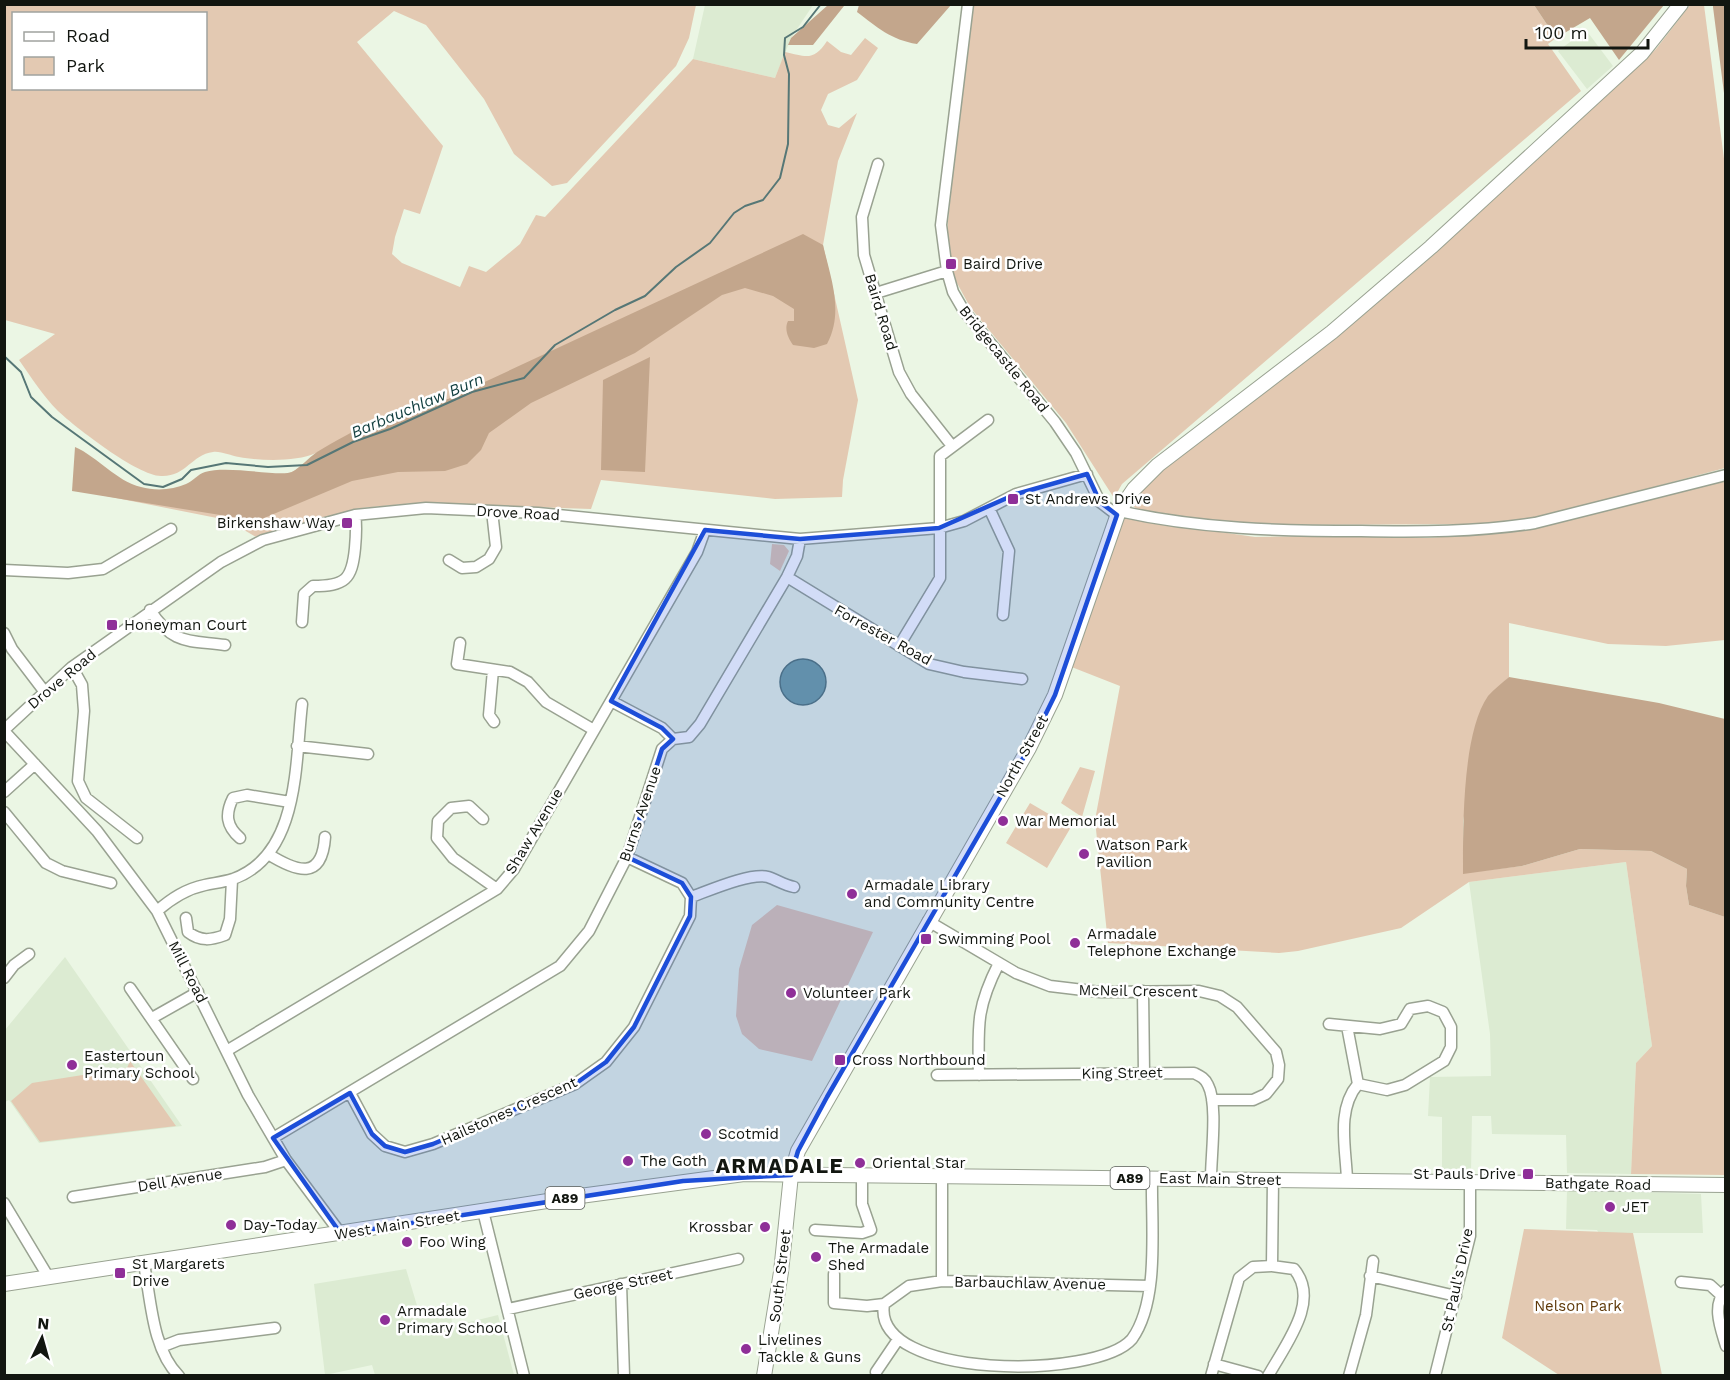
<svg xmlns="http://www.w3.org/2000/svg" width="1730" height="1380" viewBox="0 0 1730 1380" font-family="'Work Sans',sans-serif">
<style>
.built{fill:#dcebd2}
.green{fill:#e3c9b2;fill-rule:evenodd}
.forest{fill:#c3a68c}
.water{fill:#73a1a2;stroke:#567776;stroke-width:1.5}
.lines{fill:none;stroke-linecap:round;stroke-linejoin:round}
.stream{stroke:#567776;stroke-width:2}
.minor-casing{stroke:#99a291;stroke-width:13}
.major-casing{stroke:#99a291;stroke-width:16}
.minor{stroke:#fff;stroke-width:10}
.major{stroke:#fff;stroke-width:14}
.marked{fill:#1d4ed8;fill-opacity:0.2;stroke:#1d4ed8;stroke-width:4.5;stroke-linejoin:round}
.poi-dot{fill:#8f2f98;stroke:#fff;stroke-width:2}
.labels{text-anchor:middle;stroke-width:5;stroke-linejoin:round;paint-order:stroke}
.shield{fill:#fff;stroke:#595c58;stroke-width:1.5}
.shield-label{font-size:14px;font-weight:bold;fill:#121610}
.poi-label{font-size:15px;fill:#121610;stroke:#fff;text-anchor:start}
.street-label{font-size:15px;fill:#121610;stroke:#fff}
.park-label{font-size:15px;fill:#5e3808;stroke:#fff}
.water-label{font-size:16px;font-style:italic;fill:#103d3e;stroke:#fff}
.district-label{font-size:21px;font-weight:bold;letter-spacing:1.5px;fill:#121610;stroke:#fff}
</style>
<rect width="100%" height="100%" fill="#ebf6e4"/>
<path class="built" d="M705,5H813L791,38L775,78L693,59Z
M1586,30L1613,66L1587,89L1558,51Z
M1626,862L1652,1046L1636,1063L1631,1174L1567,1173L1566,1135L1492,1134L1491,1116H1472L1471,1172L1442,1173V1117L1428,1116L1430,1077L1491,1076L1490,1034L1469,882Z
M65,957L182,1126L39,1143L9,1100L5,1102V1030Z
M1567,1190L1701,1194L1703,1233H1599L1597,1230L1566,1229Z
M406,1269L419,1312L448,1304L453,1326L498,1315L514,1375H375L372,1365L325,1375L314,1284Z"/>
<path class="green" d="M4,5H696L689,38L676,66L567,183L552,186L514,154L484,99L426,25L394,11L357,42L443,146L420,214L404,209L395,237L392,254L402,263L460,287L469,266L486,272L520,244L536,215L545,217L693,59L775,78L785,52C807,57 814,61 827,41L841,52L851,55L865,38L878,48L857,80L828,94L821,110L828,125L839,128L857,113L838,161L823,245L858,400L843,480L842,497L775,499L601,480L591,509L415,503L361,508L256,537L227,520L101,495L255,489L446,400C408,398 351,436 316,453C296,462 261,461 239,457C231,456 221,451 213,452C191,455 186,477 161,476C138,476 75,427 58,411C43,396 31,377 19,360L55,334L5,320ZM14,14H206V88H14Z
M970,5H1534L1556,38L1548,44L1581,91L1122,484L1114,498L1066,423L970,307L951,272L947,231Z
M1690,5H1704L1726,174L1725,468L1530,520L1479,524L1274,525L1213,521L1138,510L1133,506L1143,486L1352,323L1624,80L1656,49Z
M1725,479V640L1666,646L1608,644L1509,623V677L1488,697L1463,821V873L1522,866L1580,849L1651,851L1687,869L1686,886L1689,905L1725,917V1175L1631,1174L1636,1063L1652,1046L1626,862L1469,882L1401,928L1298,951L1279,953L1108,943L1095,820L1120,686L1069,666L1123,518L1255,537L1360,535L1426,538L1503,533L1545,526Z
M772,544L784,545L789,551L780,571L770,564Z
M1080,767L1095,771L1082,817L1061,803Z
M1030,803L1071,827L1047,868L1006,843Z
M777,905L873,932L812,1061L759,1049L742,1034L736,1016L739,969L752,925Z
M130,1061L176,1126L40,1142L11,1101L32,1083L127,1068Z
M1524,1229L1633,1233L1662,1375H1559L1502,1338Z"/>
<path class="forest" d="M828,5H850L844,6L813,45H788L791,38Z
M859,5V4L951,5L917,44C891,40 877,27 857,12Z
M1534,5H1664L1619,60L1590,18L1556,38Z
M1713,5H1725V101L1713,7Z
M803,234L823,245C831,279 844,312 827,344L814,348L793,345C788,338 784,329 788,321H794V309L773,296L745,288L722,295L635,353L531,403L489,433L481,450L467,464L445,471L398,472L352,481L257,521L72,491L75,447C98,457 116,481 141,487C155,491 173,490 186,484C193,481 198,474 205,472C228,465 279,477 292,472C301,467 308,458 317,452C352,431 407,401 448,399Z
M650,357L645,472L601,470L603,380Z
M1509,677L1659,703L1725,719V917L1689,905L1686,886L1687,869L1651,851L1580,849L1522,866L1463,874C1463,828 1462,733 1488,696C1494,689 1502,683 1509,677Z"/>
<path class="water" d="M780 682a23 23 0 1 1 46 0a23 23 0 1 1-46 0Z"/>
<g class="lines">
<path class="stream" d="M4,356L21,372L31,397L52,417L144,484L163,487L182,479L191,470L226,463L268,467L307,465L353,442L390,429L472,392L524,378L555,345L615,310L645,296L676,267L710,243L734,213L745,206L763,200L780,178L788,144L789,74L784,55L785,38L803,27L821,4"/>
<g class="minor-casing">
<path id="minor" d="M968,4L941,225L947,271L953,292L964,311L1055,422L1076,453L1100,502L1117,515
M878,164L862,217L864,255L899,372L911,394L952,446
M876,293L947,271
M989,508L1009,551L1003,615
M1119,511C1200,529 1279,531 1361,531C1419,532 1477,532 1535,523L1726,475
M449,560L462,568L476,567L489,559L496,547L492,511
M4,570L68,573L103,569L171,529
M787,577L929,664L964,672L1022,679
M150,610C173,645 187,640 225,645
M302,622L304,594L313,586C345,586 352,580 355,548C356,537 357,526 355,515
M4,633L12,649L44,691
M460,643L457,664L510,672L528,682L546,702L594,730
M899,646L940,578V456L988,420
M72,667L82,685L84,711L78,781L86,798L137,838
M493,670L489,715L494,722
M611,701L662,728L673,739
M4,730L72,667L221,562L263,540L355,515L426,508L538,513L800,539L939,528L964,521L1016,494L1087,474
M4,731L97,831L157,911L248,1095L286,1160L341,1234
M297,746L368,754
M4,792L35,764
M4,812L46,863L62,871L111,883
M483,819L469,806L451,808L438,821L437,838L453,858L497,889
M240,838C226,826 225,814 233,798L247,795L290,802
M268,854C297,872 322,881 325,837
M691,897C708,891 751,872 768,877C777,880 784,885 794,887
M157,911C172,898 186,889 205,885C214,883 224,882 233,879C300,855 295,763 302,704
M186,918L188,932C201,942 211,940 225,935L230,919L232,880
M928,921L1016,973L1050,986L1100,992L1199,991L1220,996L1237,1007L1276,1052L1279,1065L1278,1079L1266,1094L1253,1100H1212
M4,978L14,965L29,954
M130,988L193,1079
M1143,991L1144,1073
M152,1018L198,992
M1329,1024L1380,1029L1401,1024L1410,1009L1428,1006L1443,1012L1451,1027V1047L1444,1061L1405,1085L1387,1090L1358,1084
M1347,1026L1358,1084C1336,1110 1346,1148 1347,1180
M228,1050L497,889L514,869L697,552L705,530
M937,1075L1194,1073C1200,1076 1205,1078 1208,1085C1218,1104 1211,1155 1211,1178
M979,1075C978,1025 976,1008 999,963
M350,1093L372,1134L385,1146L405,1152L433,1144L575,1084L606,1062L634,1027L690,916L691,897L682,883L627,857
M273,1138L560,966L589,931L627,857L662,749L673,739L689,737L700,724L787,577L797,556L800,539
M942,1178V1281L1150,1286
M73,1197L265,1167L286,1160
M4,1203L49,1278
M483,1211L524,1376
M815,1230L862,1233L871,1230L862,1204V1177
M144,1264C151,1300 152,1349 179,1376
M1272,1266L1273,1179
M834,1274V1303L867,1306L884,1304
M1370,1276L1456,1296
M942,1281L909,1286L884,1304C871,1380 1097,1380 1132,1339C1160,1300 1151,1225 1152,1178
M1681,1282L1710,1285L1721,1295
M621,1284L624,1376
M1726,1290C1711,1305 1721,1329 1726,1346
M508,1309L738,1259
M161,1347L179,1340L275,1328
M1214,1364L1258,1376
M876,1372L897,1341
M1211,1376L1239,1278L1253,1267L1272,1266L1294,1269C1321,1301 1285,1345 1268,1376
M1349,1376L1366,1315L1373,1261
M1435,1376L1470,1236V1182"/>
</g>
<g class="major-casing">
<path id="major" d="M4,1284L580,1196L744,1174L1726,1185
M764,1376L781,1272L791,1175L798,1151L1029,748L1055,695L1119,511L1134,489L1158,465L1332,332L1431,247L1642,53L1681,4"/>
</g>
<use href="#minor" class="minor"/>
<use href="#major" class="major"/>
</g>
<path class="marked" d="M1087,474L1100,502L1117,515L1055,695L1029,748L827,1097L798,1151L791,1175L683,1181L341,1234L273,1138L350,1093L372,1134L385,1146L405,1152L433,1144L575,1084L606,1062L634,1027L690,916L691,897L682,883L627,857L662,749L673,739L662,728L611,701L705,530L800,539L939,528L1016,494Z"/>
<g class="poi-dot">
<rect x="945" y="258" width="12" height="12" rx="3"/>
<rect x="1007" y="493" width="12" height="12" rx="3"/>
<rect x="341" y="517" width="12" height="12" rx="3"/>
<rect x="106" y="619" width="12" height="12" rx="3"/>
<circle cx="1003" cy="821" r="6"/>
<circle cx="1084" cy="854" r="6"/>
<circle cx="852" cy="894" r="6"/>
<rect x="920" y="933" width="12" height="12" rx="3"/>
<circle cx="1075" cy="943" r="6"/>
<circle cx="791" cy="993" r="6"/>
<rect x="834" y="1054" width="12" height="12" rx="3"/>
<circle cx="72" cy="1065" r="6"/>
<circle cx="706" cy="1134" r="6"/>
<circle cx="628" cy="1161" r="6"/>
<circle cx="860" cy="1163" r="6"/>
<rect x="1522" y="1168" width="12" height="12" rx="3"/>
<circle cx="1610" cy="1207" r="6"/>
<circle cx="231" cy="1225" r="6"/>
<circle cx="765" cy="1227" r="6"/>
<circle cx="407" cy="1242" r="6"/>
<circle cx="816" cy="1257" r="6"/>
<rect x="114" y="1267" width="12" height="12" rx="3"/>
<circle cx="385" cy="1320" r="6"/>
<circle cx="746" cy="1349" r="6"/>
</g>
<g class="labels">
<g class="shield">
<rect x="1110.5" y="1167" width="39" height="22" rx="4.5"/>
<rect x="545.5" y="1187" width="39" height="22" rx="4.5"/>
</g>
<g class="shield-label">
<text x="1130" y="1183">A89</text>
<text x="565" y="1203">A89</text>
</g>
<g class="poi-label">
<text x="963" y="269">Baird Drive</text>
<text x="1025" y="504">St Andrews Drive</text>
<text x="335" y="528" text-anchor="end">Birkenshaw Way</text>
<text x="124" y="630">Honeyman Court</text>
<text x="1015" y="826">War Memorial</text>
<text x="1096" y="850">Watson Park<tspan x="1096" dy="17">Pavilion</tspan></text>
<text x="864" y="890">Armadale Library<tspan x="864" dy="17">and Community Centre</tspan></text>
<text x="1087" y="939">Armadale<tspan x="1087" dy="17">Telephone Exchange</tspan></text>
<text x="938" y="944">Swimming Pool</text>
<text x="803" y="998">Volunteer Park</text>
<text x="84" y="1061">Eastertoun<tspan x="84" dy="17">Primary School</tspan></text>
<text x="852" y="1065">Cross Northbound</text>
<text x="718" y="1139">Scotmid</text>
<text x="640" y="1166">The Goth</text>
<text x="872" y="1168">Oriental Star</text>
<text x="1516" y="1179" text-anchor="end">St Pauls Drive</text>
<text x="1622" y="1212">JET</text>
<text x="243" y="1230">Day-Today</text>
<text x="753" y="1232" text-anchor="end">Krossbar</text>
<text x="419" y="1247">Foo Wing</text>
<text x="828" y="1253">The Armadale<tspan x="828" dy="17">Shed</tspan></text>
<text x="132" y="1269">St Margarets<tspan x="132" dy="17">Drive</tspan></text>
<text x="397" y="1316">Armadale<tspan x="397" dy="17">Primary School</tspan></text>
<text x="758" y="1345">Livelines<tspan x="758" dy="17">Tackle &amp; Guns</tspan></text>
</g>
<g class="street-label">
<text transform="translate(881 312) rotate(73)" y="5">Baird Road</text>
<text transform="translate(1004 359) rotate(51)" y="5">Bridgecastle Road</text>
<text transform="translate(518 513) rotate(3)" y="5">Drove Road</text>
<text transform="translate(883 635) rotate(29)" y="5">Forrester Road</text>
<text transform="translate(62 679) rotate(-40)" y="5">Drove Road</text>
<text transform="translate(1022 756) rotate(-61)" y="5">North Street</text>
<text transform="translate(640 814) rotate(-71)" y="5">Burns Avenue</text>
<text transform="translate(534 831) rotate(-59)" y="5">Shaw Avenue</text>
<text transform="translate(188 972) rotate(63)" y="5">Mill Road</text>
<text transform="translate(1138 991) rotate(1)" y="5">McNeil Crescent</text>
<text transform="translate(1122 1073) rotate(-1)" y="5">King Street</text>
<text transform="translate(509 1111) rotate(-24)" y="5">Hailstones Crescent</text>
<text transform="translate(1220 1179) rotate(1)" y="5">East Main Street</text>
<text transform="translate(180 1180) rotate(-9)" y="5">Dell Avenue</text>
<text transform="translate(1598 1184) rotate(1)" y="5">Bathgate Road</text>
<text transform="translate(397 1225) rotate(-9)" y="5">West Main Street</text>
<text transform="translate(780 1276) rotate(-83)" y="5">South Street</text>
<text transform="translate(1457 1280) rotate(-78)" y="5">St Paul's Drive</text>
<text transform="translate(1030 1283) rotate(1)" y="5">Barbauchlaw Avenue</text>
<text transform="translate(623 1284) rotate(-12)" y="5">George Street</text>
</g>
<g class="park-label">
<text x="1578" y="1311">Nelson Park</text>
</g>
<g class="water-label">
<text transform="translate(417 405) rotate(-23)" y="6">Barbauchlaw Burn</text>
</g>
<g class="district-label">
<text x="780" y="1173">ARMADALE</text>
</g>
</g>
<rect width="1730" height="1380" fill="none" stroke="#121610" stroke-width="12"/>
<rect x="12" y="12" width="195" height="78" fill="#ffffff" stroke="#a0a29f" stroke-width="1.5"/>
<rect x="24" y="32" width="30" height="9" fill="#ffffff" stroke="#a0a29f" stroke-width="1.5"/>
<text x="66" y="42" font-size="18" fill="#121610">Road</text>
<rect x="24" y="57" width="30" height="18" fill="#e3c9b2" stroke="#a0a29f" stroke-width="1.5"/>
<text x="66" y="72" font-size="18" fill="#121610">Park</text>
<g transform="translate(42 1338) rotate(5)" stroke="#ffffff" stroke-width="4.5" paint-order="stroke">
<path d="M0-4.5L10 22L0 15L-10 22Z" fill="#121610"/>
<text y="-9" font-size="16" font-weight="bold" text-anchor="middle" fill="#121610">N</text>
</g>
<path d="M1526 39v9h122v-9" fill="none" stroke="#121610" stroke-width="3"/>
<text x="1535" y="39" font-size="18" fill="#121610" stroke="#ffffff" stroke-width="4.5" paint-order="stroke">100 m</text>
</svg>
